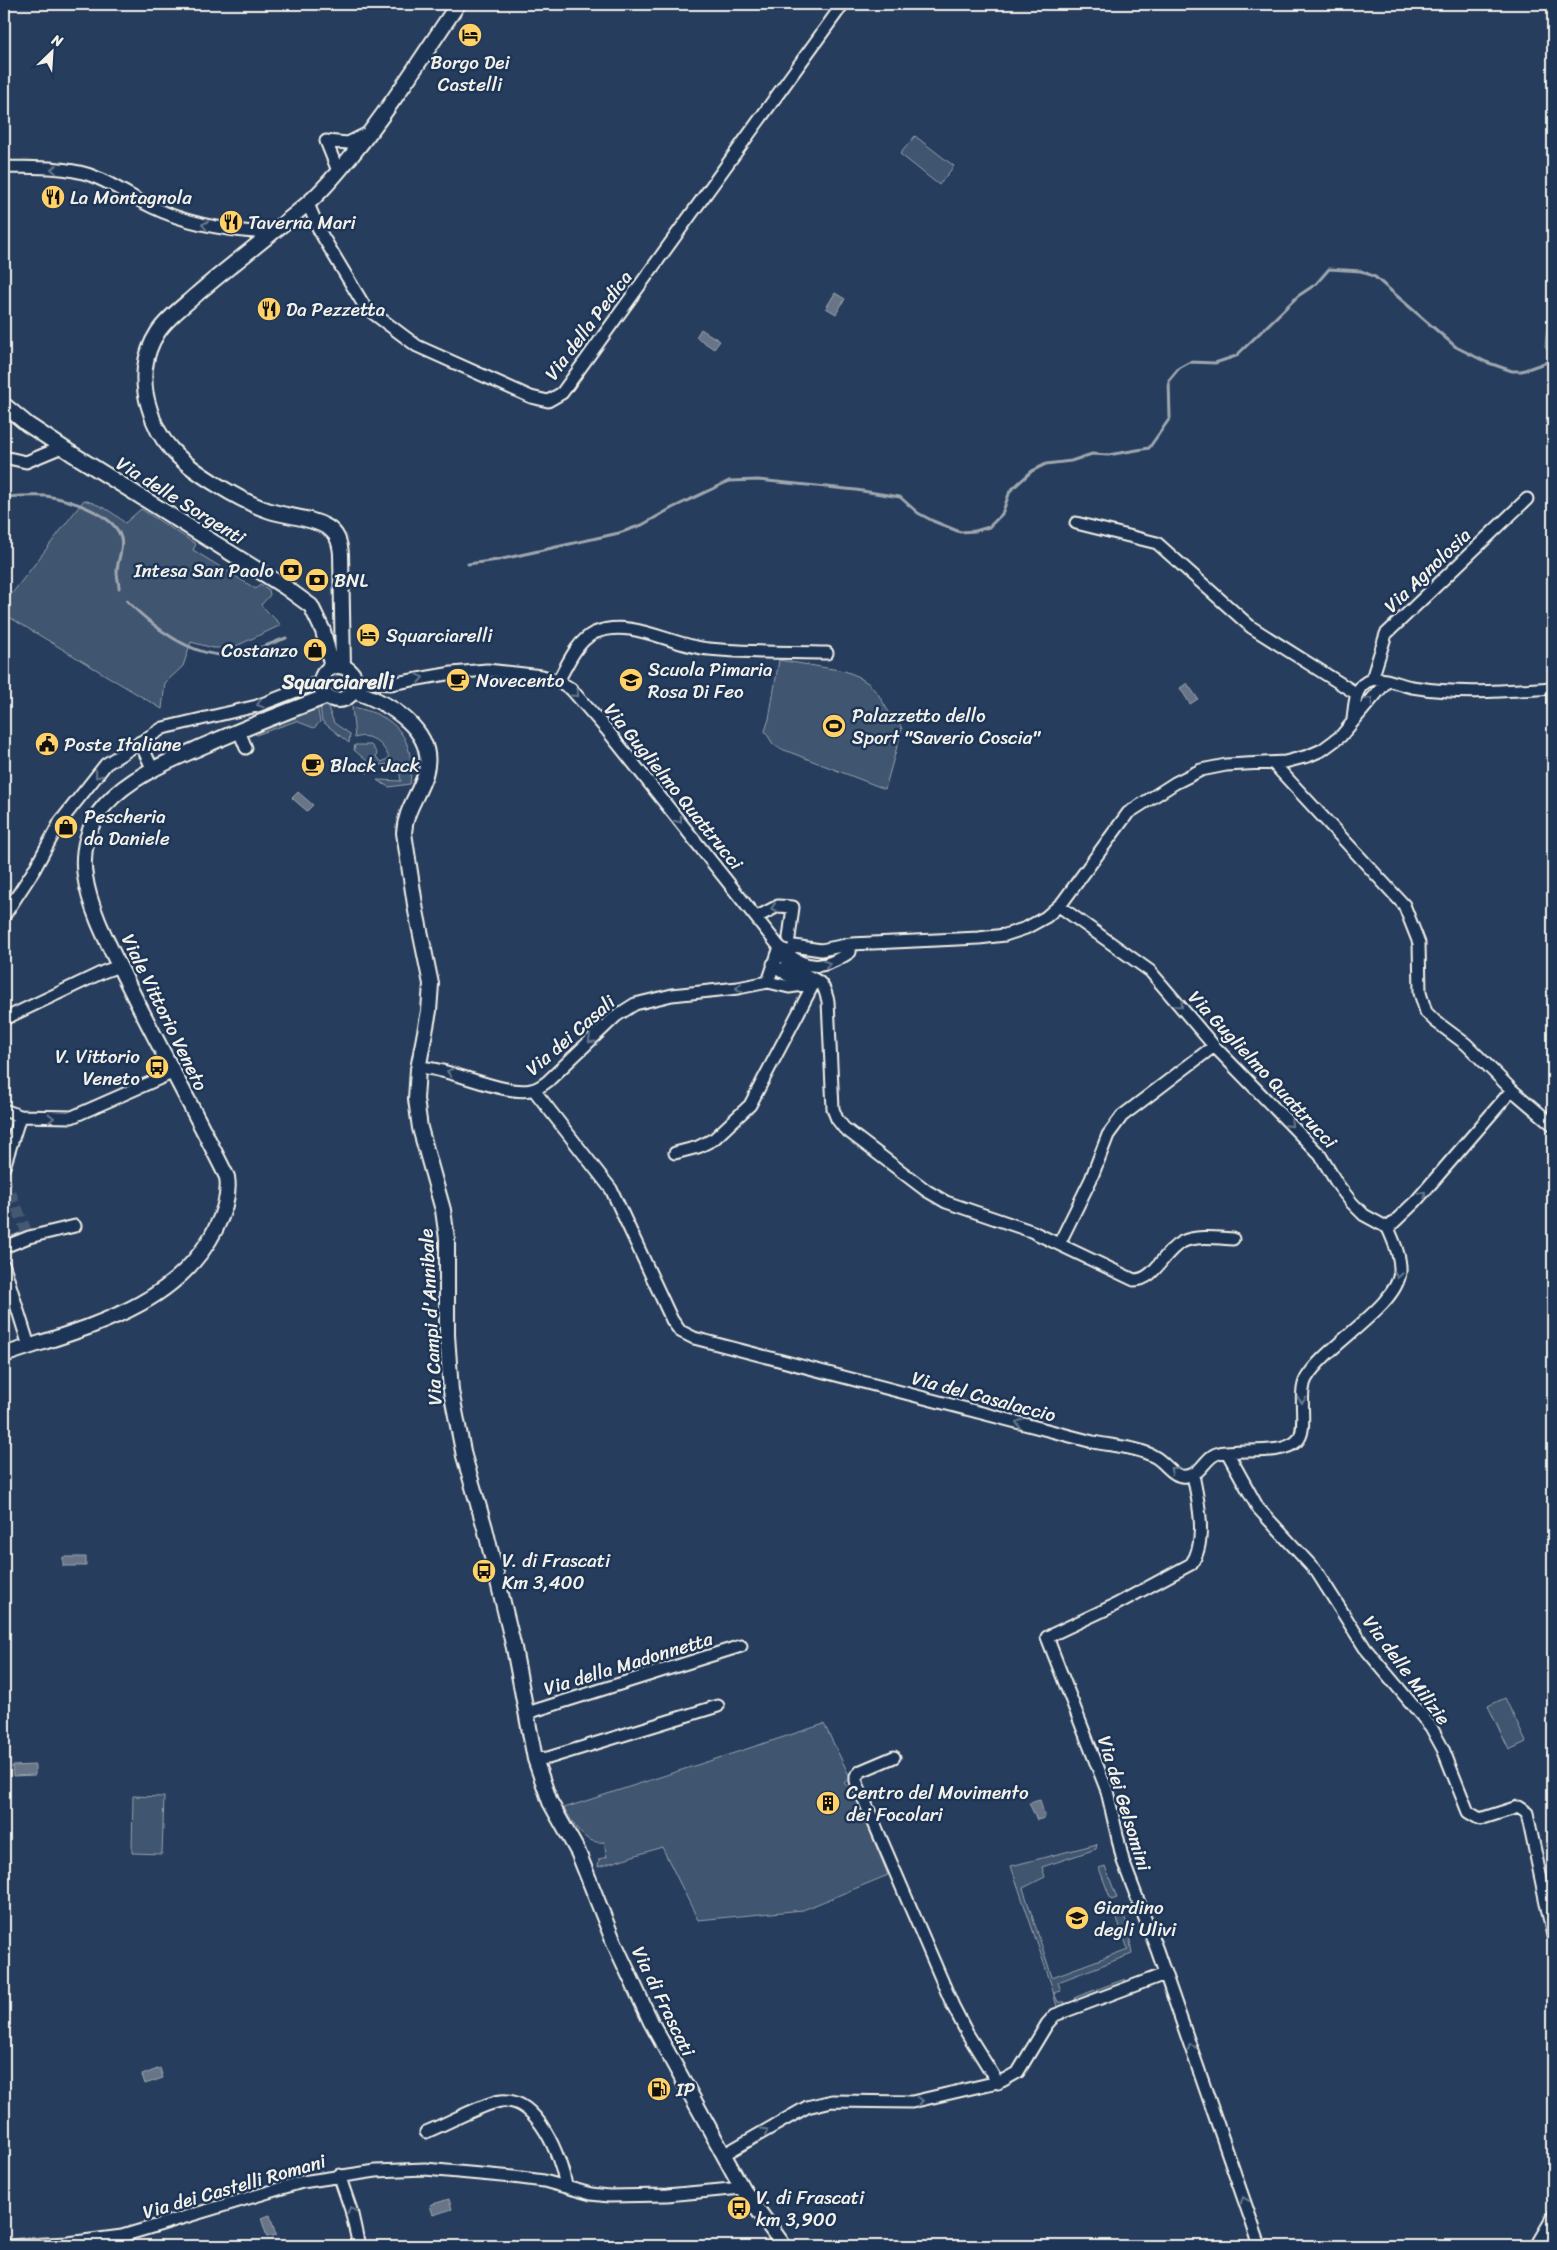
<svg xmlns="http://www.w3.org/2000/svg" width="1557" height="2250" viewBox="0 0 1557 2250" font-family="Sriracha,sans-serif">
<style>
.green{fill:#40546f;stroke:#9aa2ac}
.water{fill:#677588;stroke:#9fa7ae}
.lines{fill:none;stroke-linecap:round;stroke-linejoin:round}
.stream{stroke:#9fa7ae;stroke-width:3}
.minor-tunnel{stroke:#455872;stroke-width:11;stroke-dasharray:11 5.5;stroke-linecap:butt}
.minor-casing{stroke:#f4f1e8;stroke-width:15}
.major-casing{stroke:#f4f1e8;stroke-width:18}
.minor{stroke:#1d3557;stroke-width:11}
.major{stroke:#1d3557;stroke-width:14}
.oneway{stroke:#68778a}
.labels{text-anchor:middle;stroke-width:5;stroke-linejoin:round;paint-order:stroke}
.poi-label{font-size:19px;fill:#f4f1e8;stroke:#1d3557;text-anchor:start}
.street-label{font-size:19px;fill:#f4f1e8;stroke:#1d3557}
.neighbourhood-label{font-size:20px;font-weight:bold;fill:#f4f1e8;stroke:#1d3557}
</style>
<rect width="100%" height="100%" fill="#263d5d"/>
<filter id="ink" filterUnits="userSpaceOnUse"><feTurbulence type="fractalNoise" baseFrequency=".02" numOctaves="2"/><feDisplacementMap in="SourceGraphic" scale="10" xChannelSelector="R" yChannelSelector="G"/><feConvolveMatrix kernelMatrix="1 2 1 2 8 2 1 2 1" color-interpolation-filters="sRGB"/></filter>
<g filter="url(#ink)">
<path class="green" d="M915,136L954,166L939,185L900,154Z
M1549,310L1553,311V358L1545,346Z
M84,500C100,505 112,511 125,523L141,509L196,544L193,550L256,589L260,584L269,590L270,595L261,605L281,625L232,648H213L191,642L183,666L165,683L162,709L4,614V604Z
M779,660L845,671L855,675L868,683L878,694L893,719L897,718L902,729L885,789L779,748L773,744L765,731L769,719Z
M328 682a10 10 0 1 1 20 0a10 10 0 1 1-20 0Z
M327,705L334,723L350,734L349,743L322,721L320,706Z
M317,706L320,722L314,728L296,721L256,735L255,733Z
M352,707C397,715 416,739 410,784L389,787L378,781L377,780L401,781L398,764L373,765L374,768L367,773L362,769L368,762L354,750L355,745H371L377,753L376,757L382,762L389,758C384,744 370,732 355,738Z
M1505,1698L1526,1742L1509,1750L1488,1706Z
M824,1724L850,1777L844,1783L854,1792L888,1875L803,1910L698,1920L662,1847L598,1867L599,1859L607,1857L604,1842C583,1845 574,1824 564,1808Z
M133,1796L164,1797L162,1854L132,1853Z
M1097,1844L1096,1849L1042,1867L1045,1877L1023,1888L1052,1977L1128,1949L1115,1913L1122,1910L1128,1927L1132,1954L1058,1982L1061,1991L1054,1993L1058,2002H1065L1064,2006L1060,2008L1059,2006L1057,2007L1051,1984L1011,1866Z
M1105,1866L1117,1898L1111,1900L1099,1868Z
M1125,1979L1127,1983L1076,2001L1075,1999L1076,1997Z"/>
<path class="water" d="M835,293L845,299L836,314L826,308Z
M701,329L720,341L714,349L696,337Z
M1187,683L1198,699L1190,704L1180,688Z
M298,792L313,805L307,811L292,798Z
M63,1557H86V1566H63Z
M35,1765V1775L13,1776L12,1766Z
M1040,1800L1045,1818L1037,1820L1029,1803Z
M160,2068L163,2078L145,2084L142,2075Z
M449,2199L452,2209L433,2215L430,2205Z
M270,2215L276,2235L267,2237L261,2218Z"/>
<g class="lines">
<path class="stream" d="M4,497C18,496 32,495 46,496C68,499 115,514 121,538C124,548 117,561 117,572C117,577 119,583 119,588
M468,564L498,560L619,533L642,525L672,508L729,481L758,480L856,490L900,497L918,513L933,521L960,532L975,531L989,527L1002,514L1010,491L1032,471L1046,464L1071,461L1092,454L1108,455L1149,448L1170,418L1169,380L1179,368L1190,362L1215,363L1236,356L1298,296L1316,284L1329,269L1361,271L1375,277L1456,347L1486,362L1512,371H1522L1553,360
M127,601C152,626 192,658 231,655C249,654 269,644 286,638"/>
<path class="minor-tunnel" d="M4,1177L29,1237"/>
<g class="minor-casing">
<path id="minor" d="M4,167C31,168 60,166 87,174C110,181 130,197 152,207C189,225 230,231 270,233
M338,171L326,141L348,143L368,133
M308,204L320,232L365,307L417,346L531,397L548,401L562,393L843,4
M4,457L26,462L62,447
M1076,523L1157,543L1251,627L1357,694
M1372,679L1386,634L1527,499
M558,681C568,664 576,642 594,633C632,617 671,646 709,649C748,653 788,652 827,653
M355,682L390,684L452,673L487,670L542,676L558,681L571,689L607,730L781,949L790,952
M1353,719C1355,705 1354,685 1371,680C1382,676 1400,685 1412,687C1459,695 1506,691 1553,688
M239,731L246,748
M140,742L153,770
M1273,763L1404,905L1419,943L1420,993L1426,1012L1435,1021L1466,1044L1512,1090L1553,1125
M1059,906L1150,971L1214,1046L1320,1155L1338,1185L1352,1203L1364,1215L1388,1228
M4,916L34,870L60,822L106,764L163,728L257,706L322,681
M757,917L778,906L793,907L789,938
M794,946L821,950L851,944L979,938L1005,935L1026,928L1046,917L1062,903L1128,813L1175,783L1201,770L1226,765L1285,762L1308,756L1322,750L1341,736L1387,681
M784,951C787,976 806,971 820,983C825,987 826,995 828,1001L833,1109L837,1119L844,1128L927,1191L946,1202L1031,1231L1134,1280C1156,1280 1163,1251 1182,1242C1197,1235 1217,1238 1233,1239
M785,952C809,972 826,968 850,952L851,944
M773,964L787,975L802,980
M768,982L789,987L809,984
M4,1019L103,972L119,966
M418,1067C451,1068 504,1096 531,1090C538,1089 543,1085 548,1081L616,1016L635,1004L672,995L738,988L768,982L780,947
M534,1090L611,1189L672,1320L680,1331L694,1338L1093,1442C1112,1446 1138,1447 1155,1457C1166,1463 1173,1478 1186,1476C1202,1475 1205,1456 1219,1453C1240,1448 1281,1456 1297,1441C1309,1430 1297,1396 1306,1379C1324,1346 1397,1307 1400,1272C1401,1257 1394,1242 1388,1228
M4,1110L20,1116L72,1117L172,1073
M675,1153L698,1147L714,1139L750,1105L814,983
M4,1167L20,1116
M1388,1228L1416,1201L1512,1090
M1059,1244L1091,1179L1108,1135L1122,1116L1214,1046
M4,1247L29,1237L75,1226
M4,1266L29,1346
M1227,1452L1258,1508L1317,1572L1365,1648L1431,1727L1443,1749L1468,1812L1480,1819L1518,1807L1527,1813L1553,1936
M1193,1475C1198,1500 1208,1542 1191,1564L1115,1605L1047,1637L1107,1791L1123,1861L1157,1950L1260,2246
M527,1713L741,1646
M894,1757L861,1771L856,1776V1781L953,2006L967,2033L998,2083
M535,1759L548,1758L718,1706
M426,2132C444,2125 484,2103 501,2101C538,2097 561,2158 566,2186
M723,2155L807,2107L832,2101L912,2102L1002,2081L1018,2072L1047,2024L1055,2015L1165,1974
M339,2175L351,2210L359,2246
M4,2246L68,2243L122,2236L302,2182L376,2171L425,2169L513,2177L544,2181L591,2194L609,2196L667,2195L742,2188
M1536,2246L1553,2217"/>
</g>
<g class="major-casing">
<path id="major" d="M4,405L27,424L71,453L285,587L311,606L323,631L332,667
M321 683a17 17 0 1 1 34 0a17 17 0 1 1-34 0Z
M343,667L341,554C340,542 337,533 327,527C310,517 289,517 270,511C242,502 190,471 171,449C160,437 153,422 149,407C141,382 143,355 158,332C168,317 184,306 197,294C233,263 271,235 307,204C324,190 338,172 352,155C391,107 424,54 458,4
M353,691C388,702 439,731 425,775C418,796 405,811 404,833L416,911L431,984L429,1011L418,1069L416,1099L420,1128L443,1210L447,1239V1335L451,1391L464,1456L485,1528L514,1648L535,1759L550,1802L578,1852L613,1940L651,2022L742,2188L784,2246
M4,1355C82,1328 175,1310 216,1228C224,1212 230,1195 227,1177C194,1110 158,1045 125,978C110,947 90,911 85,876C81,853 88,823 105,805C132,775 172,760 208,744C248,727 287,711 328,696"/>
</g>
<use href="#minor" class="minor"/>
<use href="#major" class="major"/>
</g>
<defs><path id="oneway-chevron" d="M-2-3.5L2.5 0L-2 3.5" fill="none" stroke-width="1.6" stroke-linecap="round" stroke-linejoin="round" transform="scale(1.25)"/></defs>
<g class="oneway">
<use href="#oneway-chevron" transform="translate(54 169) rotate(-177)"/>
<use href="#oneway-chevron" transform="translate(205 225) rotate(-168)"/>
<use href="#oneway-chevron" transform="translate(420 678) rotate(-11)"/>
<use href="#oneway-chevron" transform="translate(576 694) rotate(44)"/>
<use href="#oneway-chevron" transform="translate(1370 700) rotate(-48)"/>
<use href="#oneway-chevron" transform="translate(260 704) rotate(161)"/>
<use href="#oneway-chevron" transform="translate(98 775) rotate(129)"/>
<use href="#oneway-chevron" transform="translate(679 820) rotate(51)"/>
<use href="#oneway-chevron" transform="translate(774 908) rotate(162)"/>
<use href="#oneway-chevron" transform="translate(827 964) rotate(-17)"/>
<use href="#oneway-chevron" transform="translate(739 988) rotate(173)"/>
<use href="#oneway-chevron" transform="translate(1180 1005) rotate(50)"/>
<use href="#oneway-chevron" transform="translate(591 1040) rotate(137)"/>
<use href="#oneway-chevron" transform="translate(450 1072) rotate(-165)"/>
<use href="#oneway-chevron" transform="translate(51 1118)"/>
<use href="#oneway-chevron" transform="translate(1290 1124) rotate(46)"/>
<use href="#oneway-chevron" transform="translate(1423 1194) rotate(-49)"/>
<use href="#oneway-chevron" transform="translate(1398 1275) rotate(100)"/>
<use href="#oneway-chevron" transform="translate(1302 1400) rotate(91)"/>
<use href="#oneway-chevron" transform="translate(1019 1423) rotate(-165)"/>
<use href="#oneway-chevron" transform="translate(1173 1470) rotate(-142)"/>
<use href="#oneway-chevron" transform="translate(1191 2047) rotate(-110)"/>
<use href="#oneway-chevron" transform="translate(920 2101) rotate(-9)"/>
<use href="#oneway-chevron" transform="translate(765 2131) rotate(-30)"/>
<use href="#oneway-chevron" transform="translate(1244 2200) rotate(-109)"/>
<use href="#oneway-chevron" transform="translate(351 2210) rotate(-105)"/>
</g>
</g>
<defs>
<g id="hotel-disc" transform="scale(1.25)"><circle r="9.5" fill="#ffd166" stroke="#1d3557"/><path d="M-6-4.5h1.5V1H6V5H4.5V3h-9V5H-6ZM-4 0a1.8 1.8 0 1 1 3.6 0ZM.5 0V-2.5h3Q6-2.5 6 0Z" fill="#111"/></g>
<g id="restaurant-disc" transform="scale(1.25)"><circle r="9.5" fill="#ffd166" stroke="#1d3557"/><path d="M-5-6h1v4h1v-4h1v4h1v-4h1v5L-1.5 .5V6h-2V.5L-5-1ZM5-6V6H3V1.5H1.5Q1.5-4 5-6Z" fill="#111"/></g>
<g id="bank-disc" transform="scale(1.25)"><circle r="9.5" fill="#ffd166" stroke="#1d3557"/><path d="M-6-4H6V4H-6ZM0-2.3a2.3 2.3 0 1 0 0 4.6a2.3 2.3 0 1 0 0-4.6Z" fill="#111"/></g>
<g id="shop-disc" transform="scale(1.25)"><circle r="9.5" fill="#ffd166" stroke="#1d3557"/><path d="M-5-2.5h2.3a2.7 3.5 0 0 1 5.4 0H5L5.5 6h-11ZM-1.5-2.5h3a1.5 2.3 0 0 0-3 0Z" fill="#111"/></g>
<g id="cafe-disc" transform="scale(1.25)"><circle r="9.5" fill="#ffd166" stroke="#1d3557"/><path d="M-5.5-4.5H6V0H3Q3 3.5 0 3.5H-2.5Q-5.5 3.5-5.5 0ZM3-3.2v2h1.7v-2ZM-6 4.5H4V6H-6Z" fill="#111"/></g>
<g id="school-disc" transform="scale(1.25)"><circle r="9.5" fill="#ffd166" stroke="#1d3557"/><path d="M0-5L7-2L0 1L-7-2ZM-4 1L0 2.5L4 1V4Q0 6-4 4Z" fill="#111"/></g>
<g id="stadium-disc" transform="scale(1.25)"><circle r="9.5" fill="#ffd166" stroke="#1d3557"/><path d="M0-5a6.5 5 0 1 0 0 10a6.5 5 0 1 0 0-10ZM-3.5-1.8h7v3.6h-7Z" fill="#111"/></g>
<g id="civic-disc" transform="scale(1.25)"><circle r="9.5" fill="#ffd166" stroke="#1d3557"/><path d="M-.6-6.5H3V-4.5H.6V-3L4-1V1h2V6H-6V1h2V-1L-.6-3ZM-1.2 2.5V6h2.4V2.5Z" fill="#111"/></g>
<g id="bus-disc" transform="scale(1.25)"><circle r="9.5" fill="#ffd166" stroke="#1d3557"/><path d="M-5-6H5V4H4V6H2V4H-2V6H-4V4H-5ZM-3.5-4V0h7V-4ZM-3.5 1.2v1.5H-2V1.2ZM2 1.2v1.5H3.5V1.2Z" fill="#111"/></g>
<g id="building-disc" transform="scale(1.25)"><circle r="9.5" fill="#ffd166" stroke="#1d3557"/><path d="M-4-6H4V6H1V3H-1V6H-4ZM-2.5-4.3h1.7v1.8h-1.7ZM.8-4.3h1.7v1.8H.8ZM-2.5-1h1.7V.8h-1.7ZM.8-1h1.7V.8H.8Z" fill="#111"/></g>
<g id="fuel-disc" transform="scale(1.25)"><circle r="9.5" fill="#ffd166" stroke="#1d3557"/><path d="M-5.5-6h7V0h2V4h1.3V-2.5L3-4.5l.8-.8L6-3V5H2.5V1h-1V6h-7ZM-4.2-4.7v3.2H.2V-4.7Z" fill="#111"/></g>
</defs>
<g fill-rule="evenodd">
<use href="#hotel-disc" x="470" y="35"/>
<use href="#restaurant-disc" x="53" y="197"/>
<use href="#restaurant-disc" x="231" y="222"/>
<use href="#restaurant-disc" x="269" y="309"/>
<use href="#bank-disc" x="291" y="570"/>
<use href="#bank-disc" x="317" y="580"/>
<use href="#hotel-disc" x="368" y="635"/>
<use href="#shop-disc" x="315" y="650"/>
<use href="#cafe-disc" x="458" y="680"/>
<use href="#school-disc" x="631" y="680"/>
<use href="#stadium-disc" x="834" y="726"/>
<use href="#civic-disc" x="47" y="744"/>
<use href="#cafe-disc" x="313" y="765"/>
<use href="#shop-disc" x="66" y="827"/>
<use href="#bus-disc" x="157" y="1067"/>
<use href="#bus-disc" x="484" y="1571"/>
<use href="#building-disc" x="828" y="1803"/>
<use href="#school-disc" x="1077" y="1918"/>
<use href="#fuel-disc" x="659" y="2089"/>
<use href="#bus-disc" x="739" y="2208"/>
</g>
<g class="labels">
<g class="poi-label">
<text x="470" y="69" text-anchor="middle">Borgo Dei<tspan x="470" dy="22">Castelli</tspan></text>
<text x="70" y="204">La Montagnola</text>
<text x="248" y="229">Taverna Mari</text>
<text x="286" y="316">Da Pezzetta</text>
<text x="274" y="577" text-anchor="end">Intesa San Paolo</text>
<text x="334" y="587">BNL</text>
<text x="386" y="642">Squarciarelli</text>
<text x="298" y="657" text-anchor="end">Costanzo</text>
<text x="648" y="676">Scuola Pimaria<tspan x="648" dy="22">Rosa Di Feo</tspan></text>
<text x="476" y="687">Novecento</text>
<text x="852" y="722">Palazzetto dello<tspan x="852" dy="22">Sport "Saverio Coscia"</tspan></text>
<text x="64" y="751">Poste Italiane</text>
<text x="330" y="772">Black Jack</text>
<text x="84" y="823">Pescheria<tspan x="84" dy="22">da Daniele</tspan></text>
<text x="140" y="1063" text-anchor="end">V. Vittorio<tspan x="140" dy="22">Veneto</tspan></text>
<text x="502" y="1567">V. di Frascati<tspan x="502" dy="22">Km 3,400</tspan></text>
<text x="846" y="1799">Centro del Movimento<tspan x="846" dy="22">dei Focolari</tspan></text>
<text x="1094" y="1914">Giardino<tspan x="1094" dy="22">degli Ulivi</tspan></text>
<text x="676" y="2096">IP</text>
<text x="756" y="2204">V. di Frascati<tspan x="756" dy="22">km 3,900</tspan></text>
</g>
<g class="street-label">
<text transform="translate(588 325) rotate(-53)" y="7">Via della Pedica</text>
<text transform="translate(181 500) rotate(32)" y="7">Via delle Sorgenti</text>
<text transform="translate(1427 570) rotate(-44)" y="7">Via Agnolosia</text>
<text transform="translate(674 786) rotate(51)" y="7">Via Guglielmo Quattrucci</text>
<text transform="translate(165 1012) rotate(64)" y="7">Viale Vittorio Veneto</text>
<text transform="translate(570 1035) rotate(-41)" y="7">Via dei Casali</text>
<text transform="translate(1263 1069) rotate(47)" y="7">Via Guglielmo Quattrucci</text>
<text transform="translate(430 1317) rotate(-93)" y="7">Via Campi d'Annibale</text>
<text transform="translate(984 1396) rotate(15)" y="7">Via del Casalaccio</text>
<text transform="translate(628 1663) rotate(-17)" y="7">Via della Madonnetta</text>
<text transform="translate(1407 1670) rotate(53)" y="7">Via delle Milizie</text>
<text transform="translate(1125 1803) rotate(73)" y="7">Via dei Gelsomini</text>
<text transform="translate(664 2001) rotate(64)" y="7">Via di Frascati</text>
<text transform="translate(234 2186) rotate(-16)" y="7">Via dei Castelli Romani</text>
</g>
<g class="neighbourhood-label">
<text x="338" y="689">Squarciarelli</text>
</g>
</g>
<rect width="1557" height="2250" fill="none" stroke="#1d3557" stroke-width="20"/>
<rect x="10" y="10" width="1537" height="2230" fill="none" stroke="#f4f1e8" stroke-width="2" filter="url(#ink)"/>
<g transform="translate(52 52) rotate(25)" stroke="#1d3557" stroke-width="4" paint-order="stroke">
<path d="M0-4L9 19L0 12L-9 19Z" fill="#f4f1e8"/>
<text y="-8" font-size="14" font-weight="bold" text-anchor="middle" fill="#f4f1e8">N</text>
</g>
</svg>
